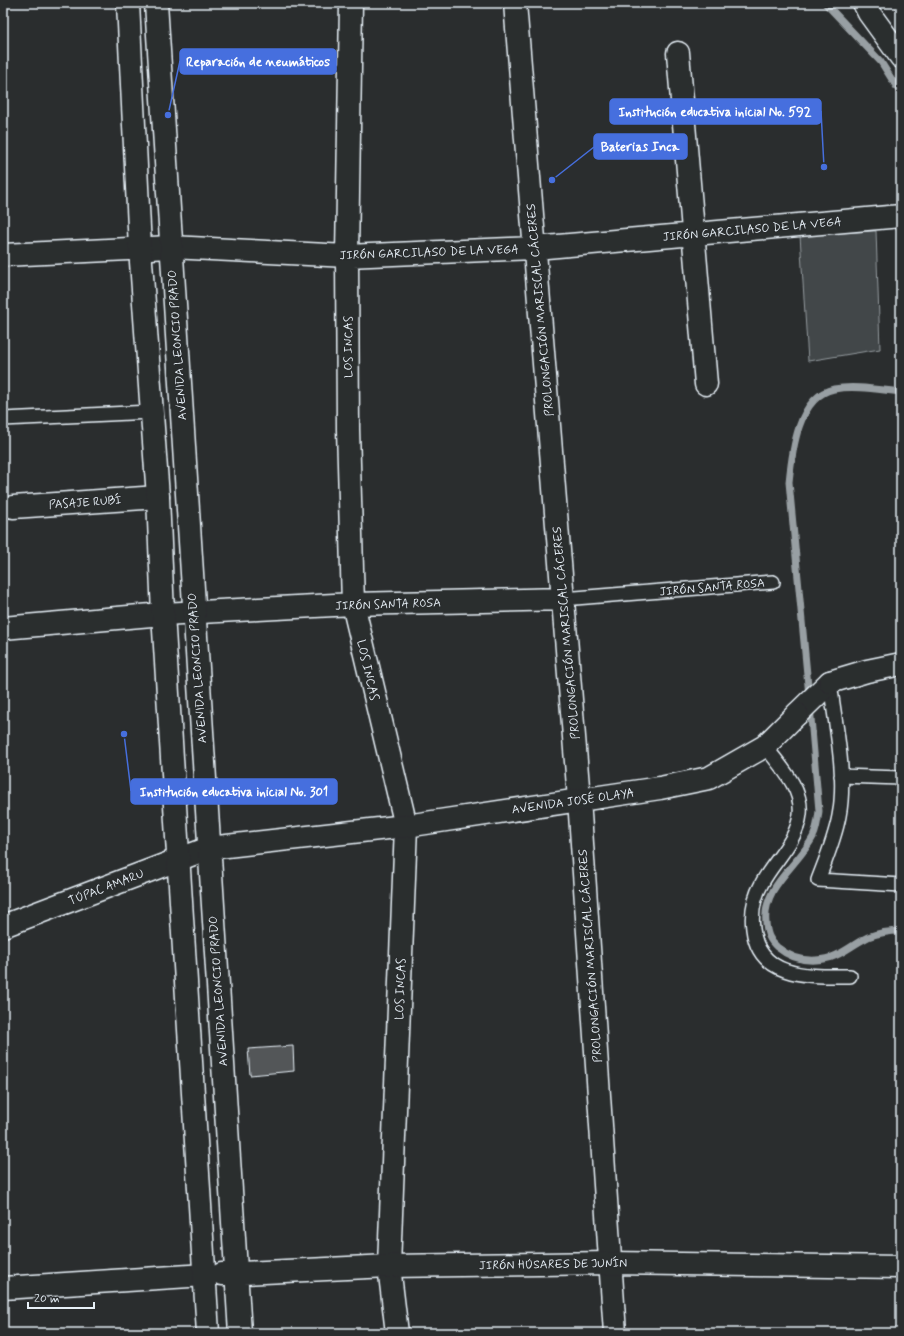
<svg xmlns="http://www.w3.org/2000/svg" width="904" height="1336" viewBox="0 0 904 1336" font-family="Mynerve,sans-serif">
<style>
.green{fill:#424648;stroke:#959ca0}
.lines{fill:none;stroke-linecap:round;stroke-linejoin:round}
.stream{stroke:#989fa3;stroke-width:7}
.building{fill:#535759;stroke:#e8f1f8}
.service-casing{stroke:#e8f1f8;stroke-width:16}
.minor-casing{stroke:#e8f1f8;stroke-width:25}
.tertiary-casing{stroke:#e8f1f8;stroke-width:25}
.service{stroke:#2a2d2e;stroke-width:13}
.minor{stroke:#2a2d2e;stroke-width:22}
.tertiary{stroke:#2a2d2e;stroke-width:22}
.labels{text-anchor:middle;stroke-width:3;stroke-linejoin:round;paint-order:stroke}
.street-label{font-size:12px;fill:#e8f1f8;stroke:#2a2d2e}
.leader{fill:none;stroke:#466fde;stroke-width:1.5}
.callout-dot{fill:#466fde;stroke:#2a2d2e;stroke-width:1.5}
.callout{fill:#466fde;stroke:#466fde;stroke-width:1.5}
.callout-label{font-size:13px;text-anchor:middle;font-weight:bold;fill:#fff}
</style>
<rect width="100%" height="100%" fill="#2a2d2e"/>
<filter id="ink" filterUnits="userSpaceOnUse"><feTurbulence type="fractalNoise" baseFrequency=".025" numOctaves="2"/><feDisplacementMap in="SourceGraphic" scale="8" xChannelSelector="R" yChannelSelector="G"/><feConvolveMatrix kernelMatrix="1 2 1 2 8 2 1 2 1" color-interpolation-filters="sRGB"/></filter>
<g filter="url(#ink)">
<path class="green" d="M876,231L880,349L808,361L800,235Z"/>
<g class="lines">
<path class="stream" d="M825,3L881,62L901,94
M809,696L789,482C792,452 798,396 834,389C855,385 880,390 901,392
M810,706L819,811C818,820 817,829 813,837C798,866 762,886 766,923C767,933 769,940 777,947C788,956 802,961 816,960C839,959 849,946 868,937C878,933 890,931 901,931"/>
</g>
<path class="building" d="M293,1046L294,1071L250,1075L248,1049Z"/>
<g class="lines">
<g class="service-casing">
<path id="service" d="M3,419L151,412
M563,599L773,582
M830,682C835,724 847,775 839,816C835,838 826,859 818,880L901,885
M765,746C779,765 803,788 800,814C797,842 774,860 762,883C754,897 751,913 753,929C759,980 812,976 850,976
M841,776L901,778"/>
</g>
<g class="minor-casing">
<path id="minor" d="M351,3L347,256L348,429L353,604L406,826L389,1266L397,1333
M515,3L579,799L615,1333
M864,3L869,13L901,57
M678,53L706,384
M3,255L171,247L347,256L535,248L901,216
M13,507L158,497
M3,628L163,614L353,604L563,599
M797,714L830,682
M3,926L209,848
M3,1288L205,1275"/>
</g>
<g class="tertiary-casing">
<path id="tertiary" d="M128,3L140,248L158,497L163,614L208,1333
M156,3L240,1333
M830,682L867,671L901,664
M209,848L406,826L660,788L709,778L765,746L797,714
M222,1274L389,1266L611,1263L901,1267"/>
</g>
<use href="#service" class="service"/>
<use href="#minor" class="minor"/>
<use href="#tertiary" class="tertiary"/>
</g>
</g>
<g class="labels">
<g class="street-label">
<text transform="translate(752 229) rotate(-5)" y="4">JIRÓN GARCILASO DE LA VEGA</text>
<text transform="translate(429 252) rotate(-2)" y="4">JIRÓN GARCILASO DE LA VEGA</text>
<text transform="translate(540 310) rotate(-95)" y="4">PROLONGACIÓN MARISCAL CÁCERES</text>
<text transform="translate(177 345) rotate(-94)" y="4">AVENIDA LEONCIO PRADO</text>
<text transform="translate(348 347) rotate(-90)" y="4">LOS INCAS</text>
<text transform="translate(85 502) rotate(-4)" y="4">PASAJE RUBÍ</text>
<text transform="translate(712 587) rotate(-5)" y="4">JIRÓN SANTA ROSA</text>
<text transform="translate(388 604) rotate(-2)" y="4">JIRÓN SANTA ROSA</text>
<text transform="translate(566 633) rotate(-95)" y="4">PROLONGACIÓN MARISCAL CÁCERES</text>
<text transform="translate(197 668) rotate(-94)" y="4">AVENIDA LEONCIO PRADO</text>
<text transform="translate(368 670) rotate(77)" y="4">LOS INCAS</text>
<text transform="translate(573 801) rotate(-8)" y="4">AVENIDA JOSÉ OLAYA</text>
<text transform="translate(106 887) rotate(-21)" y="4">TÚPAC AMARU</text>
<text transform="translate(590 956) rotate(-94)" y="4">PROLONGACIÓN MARISCAL CÁCERES</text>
<text transform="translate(400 989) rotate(-88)" y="4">LOS INCAS</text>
<text transform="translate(218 991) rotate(-94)" y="4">AVENIDA LEONCIO PRADO</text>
<text transform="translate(553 1264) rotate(-1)" y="4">JIRÓN HÚSARES DE JUNÍN</text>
</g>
</g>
<path class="leader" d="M168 115L180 61M824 167L821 111M552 180L594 147M124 734L131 791"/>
<g class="callout-dot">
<circle cx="168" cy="115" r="4"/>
<circle cx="824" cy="167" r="4"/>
<circle cx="552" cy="180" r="4"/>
<circle cx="124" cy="734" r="4"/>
</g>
<g class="callout">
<rect x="180" y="49" width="156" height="25" rx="4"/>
<rect x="610" y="99" width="211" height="25" rx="4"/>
<rect x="594" y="134" width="93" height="25" rx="4"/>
<rect x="131" y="779" width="206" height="25" rx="4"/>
</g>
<g class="callout-label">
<text x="258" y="66">Reparación de neumáticos</text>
<text x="715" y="116">Institución educativa inicial No. 592</text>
<text x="640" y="151">Baterias Inca</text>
<text x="234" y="796">Institución educativa inicial No. 301</text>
</g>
<rect width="904" height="1336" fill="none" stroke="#2a2d2e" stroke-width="16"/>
<rect x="8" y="8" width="888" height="1320" fill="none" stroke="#e8f1f8" stroke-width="1.5" filter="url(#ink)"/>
<path d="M28 1302v6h66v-6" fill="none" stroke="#e8f1f8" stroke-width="2"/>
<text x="34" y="1302" font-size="12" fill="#e8f1f8" stroke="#2a2d2e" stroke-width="3" paint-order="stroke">20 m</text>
</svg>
